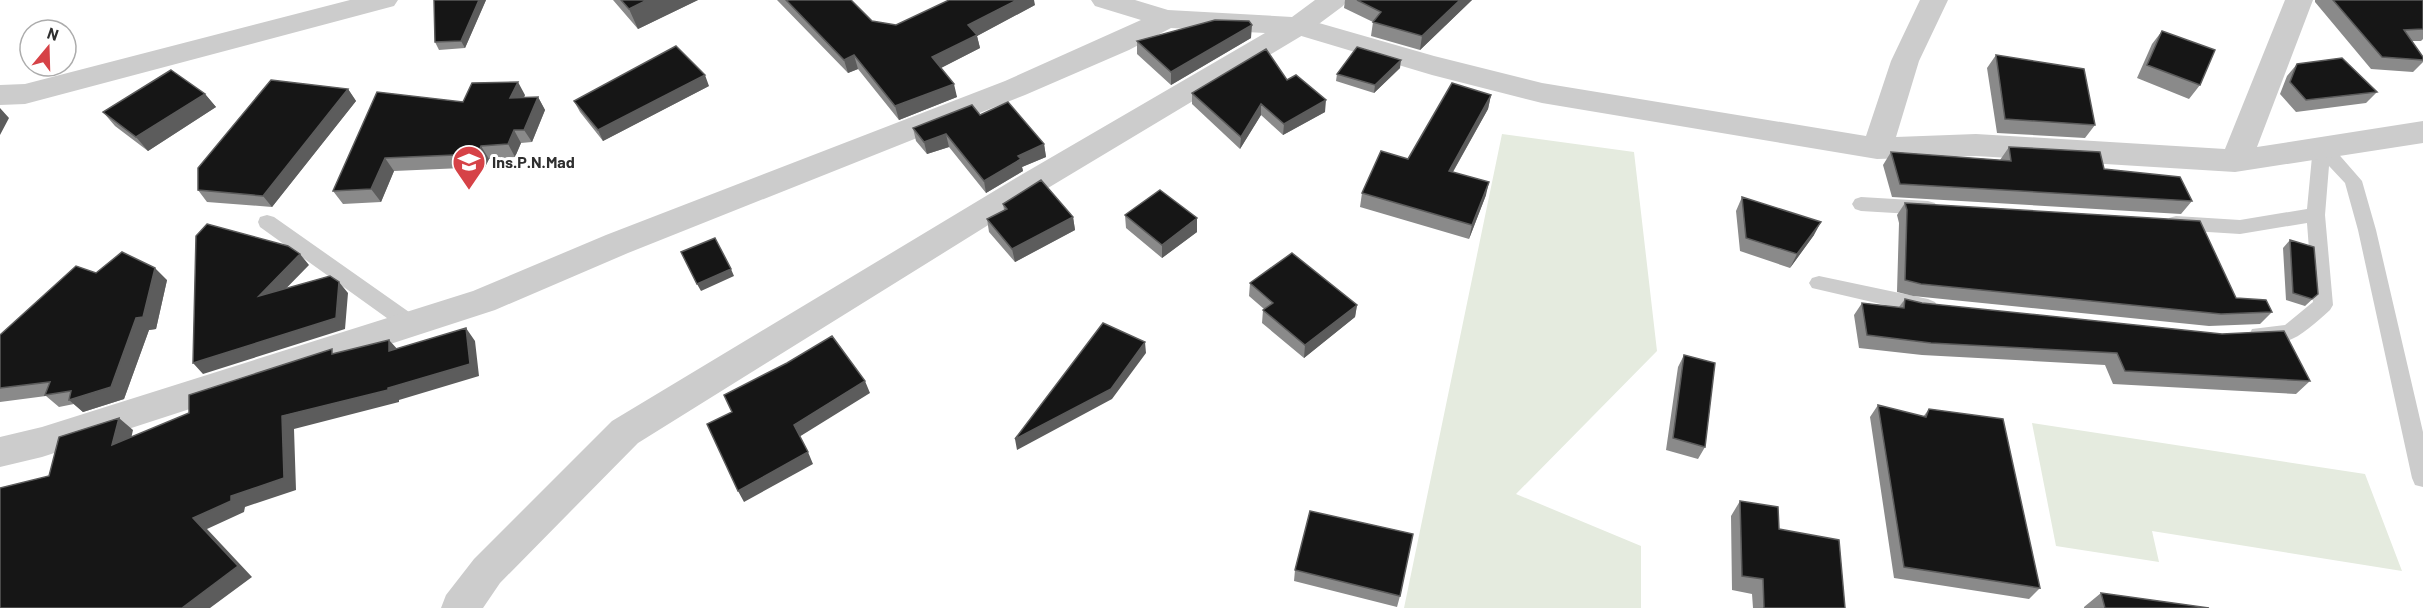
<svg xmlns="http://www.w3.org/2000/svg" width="2423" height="608" viewBox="0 0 2423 608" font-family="Barlow,sans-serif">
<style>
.green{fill:#e5ebdf}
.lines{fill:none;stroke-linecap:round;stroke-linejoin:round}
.service{fill:#ccc;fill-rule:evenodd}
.minor{fill:#ccc;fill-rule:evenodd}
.tertiary{fill:#ccc;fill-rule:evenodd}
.wall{fill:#8a8a8a}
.shaded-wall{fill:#5c5c5c}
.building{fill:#161616;stroke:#5c5c5c;stroke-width:1.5}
.labels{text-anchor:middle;stroke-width:6;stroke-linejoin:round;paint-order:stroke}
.poi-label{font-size:16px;font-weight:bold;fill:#2f2f2f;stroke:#fff;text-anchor:start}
</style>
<rect width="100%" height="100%" fill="#fff"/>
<path class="green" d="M1502,134L1634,152L1657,351L1516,494L1641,546V608H1404Z
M2032,423L2365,474L2402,571L2152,531L2159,562L2056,546Z"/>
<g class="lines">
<path class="service" d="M2322,140L2328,142L2362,181L2376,230L2423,432V487L2415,485L2412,478L2358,230L2345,183L2329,166L2325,215L2333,305L2330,310C2306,331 2287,352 2252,341L2249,335L2252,329L2285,325L2313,302L2307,223L2240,234L2176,230L2169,228L2167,223L2169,218L2176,216L2240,220L2307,209L2313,146L2316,142Z
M1861,197L1928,201L1935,203L1937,208L1935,213L1928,215L1861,211L1855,209L1852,204L1855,199Z
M267,215L274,217L419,319L422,325L419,331L412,333L405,331L260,227L258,222L260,217Z
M1819,276L1928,299L1935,302L1938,307L1935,312L1928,315L1812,288L1809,283L1812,278Z"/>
<path class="minor" d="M350,0H398L394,6L25,104L0,105V85L25,84Z
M1920,0H1948L1919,61L1896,137L1976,134L2225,149L2285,0H2313L2257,147L2423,121V143L2235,172L1976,156L1877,159L1542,103L1432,75L1288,32L1284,26L1288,20L1298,17L1434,56L1542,83L1866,136L1891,61Z"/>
<path class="tertiary" d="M1091,0H1135L1168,10L1292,17L1315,0H1347L1343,6L1308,32L1043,191L638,443L500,583L483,608H441L446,595L474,559L612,421L1021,175L1265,33L1171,28L1129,50L1025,95L628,253L495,310L42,457L0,467V437L42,427L473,291L606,235L1005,81L1141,20L1095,6Z"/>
</g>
<path class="wall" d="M434,0H486L465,48L439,50L435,42Z
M613,0H698L638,29Z
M777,0H851L872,21L896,25L1035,5L977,36L980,48L941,68L957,97L899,120L858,69L848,73Z
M1345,0H1472L1420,50L1371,36L1373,22L1344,8Z
M2315,0H2423V39L2421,41H2412L2423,57V62L2413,72L2371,69L2315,2Z
M2162,31L2200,85L2189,99L2137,78L2152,44Z
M1251,38L1171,85L1137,54V41Z
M1996,55L2095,125L2085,138L1997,133L1987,68Z
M2297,64L2377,92L2366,103L2296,112L2280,94L2287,76Z
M1400,68L1374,93L1336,81L1337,74Z
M1287,80L1325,112L1283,135L1261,115L1240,149L1192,104V93Z
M709,86L603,141L580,112L574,101Z
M348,89L356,101L272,207L207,202L198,190Z
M205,94L216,107L148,151L115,126L103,112Z
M525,95L524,97H538L545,110L532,142L521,143L515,157L489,159L485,167L394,171L381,202L343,204L333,191L463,102Z
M1491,95L1488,109L1453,172L1486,195L1469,239L1360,207L1362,193L1408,159Z
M980,115L1044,144L1046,157L1022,167L1023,171L986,193L949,147L927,154L916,141L913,128Z
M2009,147L2104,169L2192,201L2181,214L1892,197L1883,165L1891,152L2000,160Z
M1742,197L1814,235L1790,268L1740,251L1736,211Z
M1905,203L2236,298L2272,312L2260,324L2209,326L1913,296L1897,292L1899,223L1897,215Z
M1003,204L1073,217L1075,230L1015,262L989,232L987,219L1004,210Z
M1125,215L1197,232L1162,258L1126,228Z
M2290,240L2318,294L2305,306L2286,300L2283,248Z
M96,273L167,280L156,329L149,330L124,399L83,412L74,404L59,407L46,396L0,402V335Z
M1250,283L1357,305L1355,317L1304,358L1262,323L1263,310L1264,309L1249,296Z
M1905,299L1922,303L2310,381L2296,394L2113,384L2105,365L1922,355L1859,348L1854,315L1862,303L1899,307Z
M1684,355L1705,447L1698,459L1666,450L1678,367Z
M1878,405L1923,417L1929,409L2040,588L2029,599L1894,578L1870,417Z
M1740,501L1779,529L1845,608H1753L1752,594L1732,590L1731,516Z
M1295,570L1400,596L1397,607L1294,581Z
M2101,593L2209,608H2084V607Z"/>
<path class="shaded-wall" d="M479,0H486L465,48L461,41Z
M647,0H698L638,29L629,9Z
M1017,0H1034L1035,5L977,36L980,48L935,71L932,57L968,25Z
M1460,0H1472L1420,50L1422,36Z
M1252,25L1251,38L1171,85V72Z
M854,55L858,69L848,73L844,60Z
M1401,60L1400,68L1374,93L1375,85Z
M705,75L709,86L603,141L598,130Z
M518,82L525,95L518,111L510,98Z
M954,84L957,97L899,120L895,106Z
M348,89L356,101L272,207L263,196Z
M205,94L216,107L148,151L136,137Z
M1491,95L1488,109L1446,184L1449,171Z
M538,97L545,110L532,142L524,130Z
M1326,100L1325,112L1283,135L1284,124Z
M1261,104V115L1240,149L1241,137Z
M0,108L9,118L0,135Z
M514,130L521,143L515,157L508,144Z
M946,134L949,147L927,154L924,142Z
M1044,144L1046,157L1022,167L1023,171L986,193L984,181L1018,156Z
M481,146L489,159L485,167L478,154Z
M385,158L394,171L381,202L371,189Z
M1489,182L1486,195L1469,239L1472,225Z
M1073,217L1075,230L1015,262L1012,249Z
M1197,218V232L1162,258V245Z
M1821,222L1814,235L1790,268L1797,254Z
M300,254L309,265L268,307L259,296Z
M155,268L167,280L156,329L149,330L124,399L83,412L69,400Z
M731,269L734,276L701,291L697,284Z
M339,282L348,293L345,329L203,374L193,363Z
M1357,305L1355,317L1304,358L1305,345Z
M466,328L475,341L479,376L399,400V402L294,429L296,490L245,507L244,512L207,529L252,577L210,608H182L193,518L231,496L282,416L388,388Z
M389,340L400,352L389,351Z
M1145,342L1146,353L1112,399L1017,450L1015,439Z
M865,381L870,393L799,437L794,425Z
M119,418L133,430L127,457L112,445Z
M808,452L813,464L744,502L738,491Z"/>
<path class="building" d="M434,0H479L461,41L435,42Z
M621,0H647L629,9Z
M786,0H851L872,21L896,25L949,0H1017L968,25L977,35L932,57L954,84L895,106L854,55L844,60Z
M1357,0H1460L1422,36L1373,22L1381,12Z
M2333,0H2423V29L2404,30L2423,57V60L2382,57Z
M1215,20L1249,21L1252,25L1171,72L1137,41Z
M2162,31L2215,50L2200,85L2147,65Z
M676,46L705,75L598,130L574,101Z
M1357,47L1401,60L1375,85L1337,74Z
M1266,49L1287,80L1296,75L1326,100L1284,124L1261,104L1241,137L1192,93Z
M1996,55L2084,69L2095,125L2005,119Z
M2342,58L2377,92L2306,100L2290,82L2297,64Z
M171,70L205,94L136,137L103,112Z
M271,80L348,89L263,196L198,190V168Z
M518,82L510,98L538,97L524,130H514L508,144L481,146L478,154L385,158L371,189L333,191L377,92L463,102L472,83Z
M1452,83L1491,95L1449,171L1489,182L1472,225L1362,193L1381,151L1408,159Z
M1008,102L1044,144L1018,156L1021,159L984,181L946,134L924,142L913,128L972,105L980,115Z
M2009,147L2100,152L2104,169L2180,177L2192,201L1900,184L1891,152L2011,161Z
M1041,180L1073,217L1012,249L987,219L1007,209L1003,204Z
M1160,190L1197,218L1162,245L1125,215Z
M1742,197L1821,222L1797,254L1746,238Z
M1905,203L2200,221L2236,298L2266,300L2272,312L2221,314L1921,284L1905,280L1907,210Z
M207,224L288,246L300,254L259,296L330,276L339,282L336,318L193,363L196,236Z
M715,238L731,269L697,284L681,252Z
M2290,240L2314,247L2318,294L2312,299L2293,293Z
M122,252L155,268L143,317L136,318L111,387L69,400L71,391L45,395L50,382L0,388V335L76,266L96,273Z
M1292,253L1357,305L1305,345L1263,310L1273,303L1250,283Z
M1905,299L1922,303L2222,334L2284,331L2310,381L2125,371L2117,353L1931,343L1867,335L1862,303L1904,308Z
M1103,323L1145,342L1111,389L1015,439Z
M466,328L470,364L388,388V390L282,416L284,478L231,496V501L193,518L238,566L182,608H0V488L49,476L59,437L119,418L112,445L189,413V395L332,349V354L389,340V351Z
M832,336L865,381L794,425L808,452L738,491L707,424L732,412L724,395L787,363Z
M1684,355L1715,363L1705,447L1673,438Z
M1878,405L1926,417L1929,409L2003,419L2040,588L1904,567Z
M1740,501L1778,507L1779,529L1839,540L1845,608H1764L1763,579L1742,576Z
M1310,511L1413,534L1400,596L1295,570Z
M2101,593L2209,608H2105Z"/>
<defs>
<g id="university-pin" transform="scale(1.725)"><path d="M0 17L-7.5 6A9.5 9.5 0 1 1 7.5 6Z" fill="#d64247" stroke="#fff"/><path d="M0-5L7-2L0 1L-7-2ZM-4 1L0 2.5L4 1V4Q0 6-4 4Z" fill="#fff"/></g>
</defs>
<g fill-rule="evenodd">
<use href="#university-pin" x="469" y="162"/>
</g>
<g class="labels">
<g class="poi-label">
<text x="492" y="168">Ins.P.N.Mad</text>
</g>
</g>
<g transform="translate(48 48) rotate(19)"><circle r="28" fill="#ffffff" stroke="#acacac" stroke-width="1.5"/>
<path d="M0-4.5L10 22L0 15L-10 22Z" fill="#d64247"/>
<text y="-9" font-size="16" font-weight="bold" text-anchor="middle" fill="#2f2f2f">N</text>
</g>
</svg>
